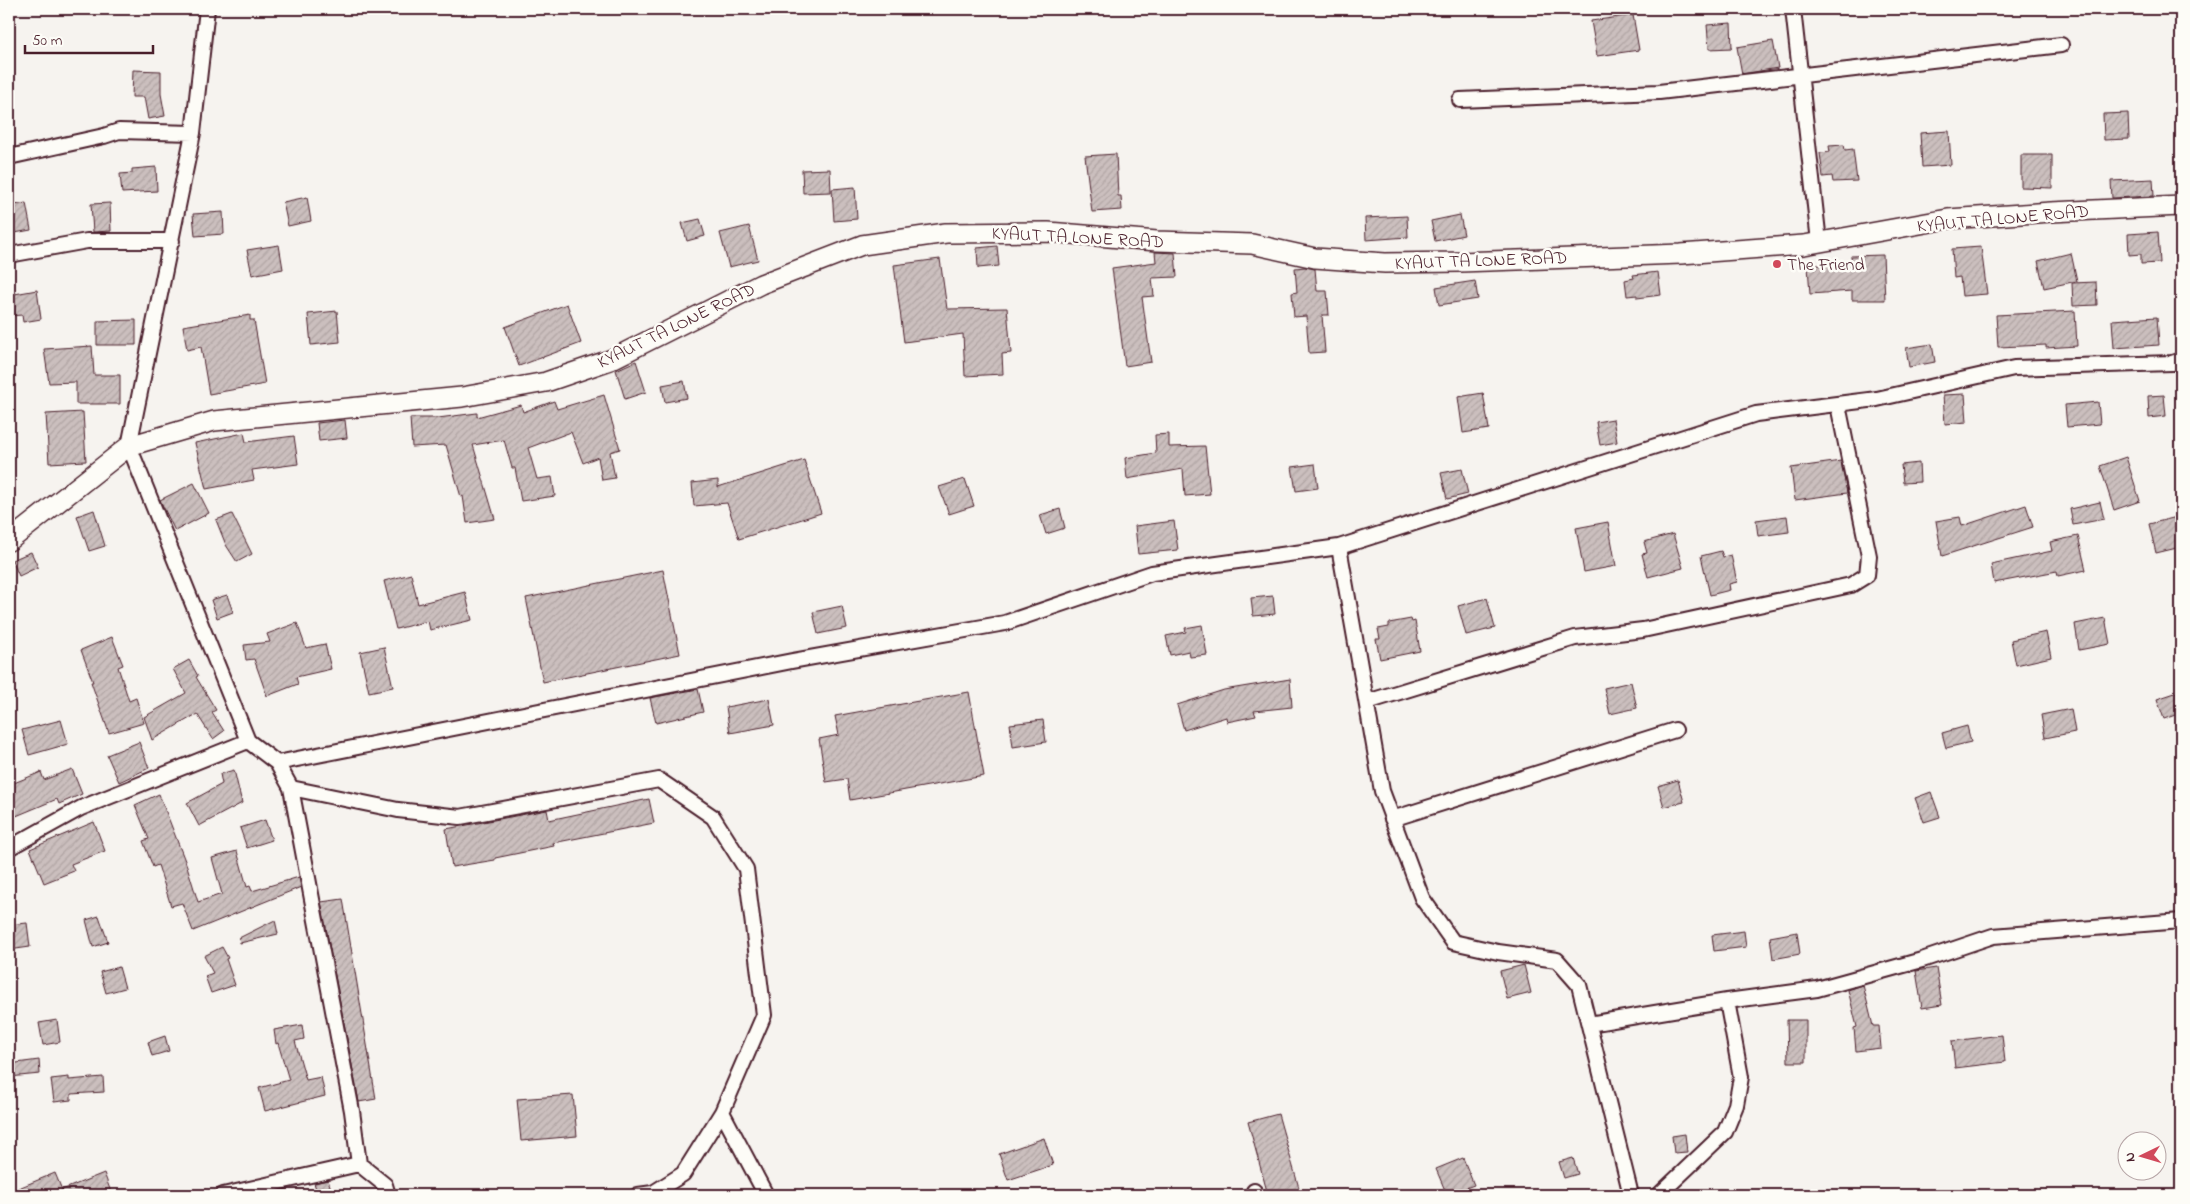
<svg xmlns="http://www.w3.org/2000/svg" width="2190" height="1204" viewBox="0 0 2190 1204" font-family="'Indie Flower',sans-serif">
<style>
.building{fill:url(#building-hatch);stroke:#4a1f2b}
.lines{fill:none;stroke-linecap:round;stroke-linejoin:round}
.minor-casing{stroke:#4a1f2b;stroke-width:18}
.secondary-casing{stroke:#4a1f2b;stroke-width:22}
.minor{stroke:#fdfcf7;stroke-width:14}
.secondary{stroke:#fdfcf7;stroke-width:19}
.poi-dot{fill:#d1495b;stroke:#fdfcf7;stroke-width:2}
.labels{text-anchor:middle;stroke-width:5;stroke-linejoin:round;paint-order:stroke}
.street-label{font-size:18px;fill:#4a1f2b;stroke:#fdfcf7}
.poi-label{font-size:18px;fill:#4a1f2b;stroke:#fdfcf7;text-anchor:start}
</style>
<defs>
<pattern id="building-hatch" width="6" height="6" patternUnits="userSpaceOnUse" patternTransform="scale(1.25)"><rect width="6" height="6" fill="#cbbfbe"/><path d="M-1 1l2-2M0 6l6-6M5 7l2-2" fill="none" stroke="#b0a4a3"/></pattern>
</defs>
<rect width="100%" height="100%" fill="#f6f3ef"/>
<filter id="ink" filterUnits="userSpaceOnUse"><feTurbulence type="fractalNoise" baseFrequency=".02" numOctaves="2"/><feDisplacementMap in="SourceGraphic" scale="10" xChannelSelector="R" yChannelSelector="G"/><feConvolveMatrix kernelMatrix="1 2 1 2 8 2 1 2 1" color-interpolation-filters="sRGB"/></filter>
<g filter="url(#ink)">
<path class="building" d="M1633,15L1639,50L1597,56L1591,21Z
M1731,23L1732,48L1709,49L1707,25Z
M1773,41L1778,68L1742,74L1737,47Z
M133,70L161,71V94L165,116L148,119L144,97H132Z
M2128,113L2129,139L2104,140L2103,114Z
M1949,131L1951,165L1922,167L1920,133Z
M1844,145L1845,150L1853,149L1857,181L1833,182L1832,176L1823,177L1820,153L1830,152L1829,146Z
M1116,154L1118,196H1121L1122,210L1092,212L1085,156Z
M2021,155H2052V188L2021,187Z
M156,167L157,191L122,193L120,174L132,173V169Z
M830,169L831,192L803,193L802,170Z
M2153,179L2154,196L2112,198L2111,181Z
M855,187L857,219L834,221L832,189Z
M307,197L311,221L288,226L283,202Z
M26,203L31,230L9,234V206Z
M110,203L111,231L93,232L91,204Z
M223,212L224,234L195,236L193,214Z
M1460,215L1464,235L1435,241L1431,221Z
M1407,216L1408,237L1366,240L1365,218Z
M700,219L705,236L687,241L682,223Z
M749,226L758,260L729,267L720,233Z
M2158,232L2160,263L2141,264V254L2129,255L2128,234Z
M279,245L283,269L252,275L247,250Z
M997,246L999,266L978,268L977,248Z
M1981,247L1987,294L1962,296L1960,277L1954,278L1952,249Z
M1155,252L1175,253L1177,277L1152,278L1154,296L1142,297L1151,362L1125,366L1112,268L1156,262Z
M2071,253L2077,281L2044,288L2038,261Z
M1883,255L1885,300H1852V291L1810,294L1808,266L1851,262V256Z
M940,259L947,309L1007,308L1011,353L1002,354L1003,374L965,376L963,334L904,342L894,265Z
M1305,267L1315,269L1317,291H1327L1329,315H1322L1325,352L1309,353L1306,316L1294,317L1292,293L1297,292L1295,268Z
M1658,272L1661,295L1637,298V295L1627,296L1625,280L1634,278L1633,275Z
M1475,281L1478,299L1439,305L1436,287Z
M2096,282L2097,305L2073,306L2072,283Z
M37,290L41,319L23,322L22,315L9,316V295Z
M567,304L581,343L519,366L505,327Z
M337,311L340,342L311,345L308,314Z
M2075,311L2077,346L2046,348V345L1998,347L1996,315Z
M250,315V320H254L265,384L209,394L201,347L187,350L183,326Z
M2157,317L2159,345L2114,348L2112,320Z
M136,320V345H97V321Z
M1932,344L1935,362L1909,367L1906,348Z
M92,346L94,375H120V404H76V382L49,383L44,349Z
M636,361L646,392L625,399L616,370Z
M684,381L687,398L665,402L662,385Z
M1483,393L1489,429L1463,433L1458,397Z
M1965,394L1967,422L1945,424L1943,395Z
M604,395L620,449L610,452L615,478L602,480L598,457L583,463L571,432L528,448L537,479L552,477L555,496L521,501L515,468H512L504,440L473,445L495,519L467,523L463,496L461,497L446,445L412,447L410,418H438L477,413V417L521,405L523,412L554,401L557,409Z
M2164,395L2166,416L2149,418L2148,396Z
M2098,402L2100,424L2067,427L2065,405Z
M83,412L86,461L49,463L46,414Z
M1613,419L1617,442L1600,445L1596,422Z
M345,420L347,438L319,441L317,423Z
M244,433L246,442L294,436L298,464L252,470L254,480L206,489L195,443Z
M1169,434V447L1205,446L1210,494L1185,496L1183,469L1127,479L1125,458L1156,453L1155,435Z
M2126,457L2140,501L2114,510L2100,466Z
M804,460L821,513L739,539L727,503L694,506L692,483L718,480V487Z
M1841,461L1847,493L1795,500L1791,468Z
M1919,463L1920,482L1903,483L1901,465Z
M1315,464L1318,488L1296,491L1292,467Z
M1462,469L1468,494L1447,499L1441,473Z
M965,479L974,506L949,514L939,487Z
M194,483L209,513L175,531L160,500Z
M2100,502L2104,519L2073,525L2070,509Z
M2026,505L2033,527L1942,556L1936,521L1960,517L1962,526Z
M1060,509L1065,528L1046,534L1040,515Z
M94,510L105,546L89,551L77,516Z
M232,514L252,554L237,562L226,545L216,520Z
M1787,516L1789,532L1758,536L1756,520Z
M2181,516V547L2156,553L2149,524Z
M1174,521L1178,550L1138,554L1135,526Z
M1608,522L1616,566L1584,572L1576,528Z
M1673,534L1683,568L1648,577L1642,554L1647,553L1644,542Z
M2078,536L2086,570L2058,576L2057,571L1994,583L1991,564L2052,551L2050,542Z
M1721,551L1723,557L1731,555L1737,582L1729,584L1730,590L1710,595L1701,556Z
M31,552L38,567L19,576L12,560Z
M663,570L680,654L543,682L526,598Z
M411,574L418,604L465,592L472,620L430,630L428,621L396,629L384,581Z
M227,595L233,612L217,618L211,600Z
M1273,596L1275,614L1253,616L1251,598Z
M1487,598L1495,628L1466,635L1458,606Z
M842,606L847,628L818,634L813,612Z
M2105,618L2110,644L2079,650L2075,624Z
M1411,619L1412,622L1415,621L1420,651L1380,659L1376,639H1380L1378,629L1389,627V623Z
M297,623L306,648L325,644L331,669L296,677L298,684L267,696L254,659L246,660L244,645L270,642L267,634Z
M1202,625L1207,655L1190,657L1189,651L1170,655L1166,636L1186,632L1185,628Z
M2046,632L2051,657L2016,665L2011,640Z
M112,637L123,665L118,667L129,701L136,698L144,723L109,733L91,682H93L81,650Z
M384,647L393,687L369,692L360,652Z
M189,660L198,676L196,677L216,710L212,712L224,731L213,739L197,714L152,740L144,717L186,693L173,669Z
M1290,679L1292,707L1254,711L1256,716L1227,722L1226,717L1184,730L1177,705L1224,690Z
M1631,682L1637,708L1610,714L1604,688Z
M698,689L703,712L656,723L650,698Z
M2181,691V713L2164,719L2157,699Z
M969,692L984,776L850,800L847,779L826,782L819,739L839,735L835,716Z
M769,699L774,725L730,733L726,707Z
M2071,709L2075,732L2045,738L2041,715Z
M61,720L68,744L29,755L22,730Z
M1043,720L1046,742L1013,747L1010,724Z
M1967,726L1971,742L1946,748L1942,733Z
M139,742L149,768L119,782L107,755Z
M72,769L82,794L59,804L57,799L9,819V785L41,772L44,780Z
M234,770L242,803L199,826L187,803L222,784L220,774Z
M1678,780L1684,802L1664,807L1658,786Z
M1931,792L1940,817L1924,822L1915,798Z
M159,794L187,866L198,902L222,894L212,858L237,851L247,887L250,886L252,891L299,877L301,887L193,931L182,903L171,906L158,865L153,867L143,841L149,839L135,805Z
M649,799L654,823L553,843L554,846L495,858V860L452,867L446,829L547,810L549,820Z
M265,820L272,840L247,848L240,828Z
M94,822L105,851L71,864L74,871L44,883L30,849Z
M343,899L376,1099L359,1102L321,902Z
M99,916L108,942L93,947L86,920Z
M275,920L278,934L240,943L239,938Z
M27,923L30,947L9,950V925Z
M1744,931L1746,947L1714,951L1712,935Z
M1797,932L1800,954L1773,959L1770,937Z
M222,947L228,958L226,959L235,985L211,993L205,976L213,973L204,956Z
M1524,965L1531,993L1507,999L1500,971Z
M119,967L125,988L106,993L100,972Z
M1936,968L1942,1005L1922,1008L1916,971Z
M1863,985L1873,1026H1879L1881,1048L1856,1051L1854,1028L1857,1027L1848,990Z
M57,1020L60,1042L43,1045L39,1023Z
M1787,1020H1806V1062H1788Z
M302,1025L304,1039L295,1041L306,1080L321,1077L325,1096L265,1111L259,1088L289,1080L278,1043L276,1044L274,1030Z
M2002,1035L2005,1062L1955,1068L1952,1041Z
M165,1036L169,1051L152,1056L148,1042Z
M39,1060L40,1074L9,1077V1064Z
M69,1077V1080L103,1077L104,1092L71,1094V1100L54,1102L51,1079Z
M573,1095L577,1136L521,1141L517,1099Z
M1278,1114L1301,1195H1268L1248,1122Z
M1685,1134L1687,1152L1674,1153L1672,1136Z
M1044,1138L1053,1165L1008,1180L999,1154Z
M1463,1158L1474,1185L1447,1195L1436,1169Z
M1573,1158L1578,1174L1564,1178L1559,1162Z
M55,1173L62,1190L104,1173L112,1195H9V1192Z
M328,1180L333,1195H318L314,1183Z"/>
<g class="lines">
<g class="minor-casing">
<path id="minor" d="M1793,9L1819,242
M1460,100L1659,92L2061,45
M9,157L104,136L119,131L193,133
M9,255L87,241H172
M1339,547L1382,791L1422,898L1453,942L1498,952L1557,960L1579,985L1631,1195
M1367,702L1575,638L1643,630L1851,585L1867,575L1869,556L1838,405
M248,741L277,763L291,788L352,1111L359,1164L385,1185L388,1195
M277,763L792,661L1005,623L1152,573L1339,547L1756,414L1877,399L2014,368L2172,363L2181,360
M291,788L398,810L460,817L659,780L713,817L746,869L764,1015L722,1112L683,1174L653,1193L638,1195
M1392,819L1675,730
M9,848L81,808L248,741L129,446L193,133L207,9
M1589,1024L1727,1001L1817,989L1922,960L1993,936L2181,921
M722,1112L766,1195
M1254,1191L1255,1195
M223,1195L359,1164
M1659,1195L1725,1132L1736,1105L1741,1077L1727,1001"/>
</g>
<g class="secondary-casing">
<path id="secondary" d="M9,541L129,446L214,421L462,397L546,382L610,360L761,284L862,245L946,233L1048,232L1157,241L1252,244L1315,258L1385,263L1460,262L1681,254L1804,245L1948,219L2051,212L2181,206"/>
</g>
<use href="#minor" class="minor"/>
<use href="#secondary" class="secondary"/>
</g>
</g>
<circle class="poi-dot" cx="1777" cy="264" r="5"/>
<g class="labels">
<g class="street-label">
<text transform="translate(2003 218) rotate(-5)" y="6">KYAUT TA LONE ROAD</text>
<text transform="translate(1078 237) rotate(3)" y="6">KYAUT TA LONE ROAD</text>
<text transform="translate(1481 260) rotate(-2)" y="6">KYAUT TA LONE ROAD</text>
<text transform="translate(676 325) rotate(-26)" y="6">KYAUT TA LONE ROAD</text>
</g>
<g class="poi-label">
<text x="1787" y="270">The Friend</text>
</g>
</g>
<rect width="2190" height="1204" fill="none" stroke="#fdfcf7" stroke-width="30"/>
<rect x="15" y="15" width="2160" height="1174" fill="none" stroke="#4a1f2b" stroke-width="2" filter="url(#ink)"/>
<g transform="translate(2142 1156) rotate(265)"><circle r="24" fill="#fdfcf7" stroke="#b5a4a5"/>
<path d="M0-4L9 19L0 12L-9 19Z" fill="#d1495b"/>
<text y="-8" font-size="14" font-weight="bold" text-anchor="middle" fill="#4a1f2b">N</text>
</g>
<path d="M25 45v8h128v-8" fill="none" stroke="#4a1f2b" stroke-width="2.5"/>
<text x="32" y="45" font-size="15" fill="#4a1f2b" stroke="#fdfcf7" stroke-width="4" paint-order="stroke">50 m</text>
</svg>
